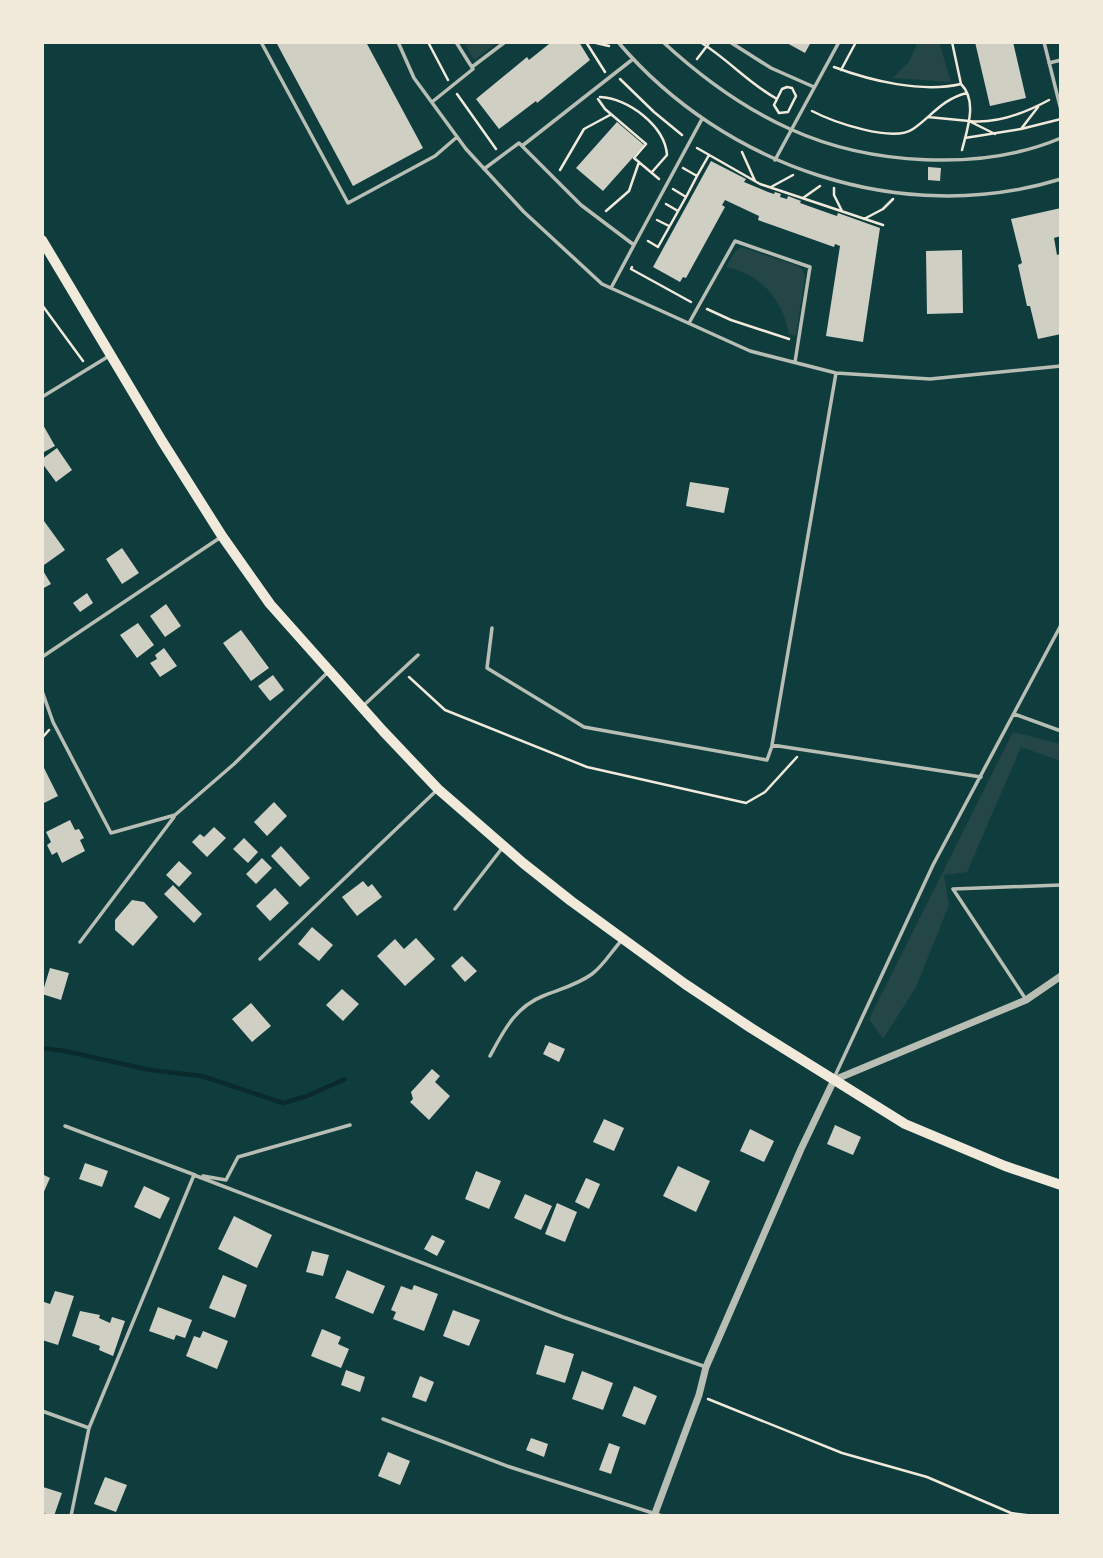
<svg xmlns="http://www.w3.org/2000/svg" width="1103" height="1558" viewBox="0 0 1103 1558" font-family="'Noto Sans',sans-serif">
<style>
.green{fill:#244646}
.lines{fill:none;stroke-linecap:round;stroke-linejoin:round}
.stream{stroke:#0a2a2b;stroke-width:4.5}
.building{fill:#cfcfc3}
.path{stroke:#f1e9da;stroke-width:2.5}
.service{stroke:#b8beb3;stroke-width:3.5}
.minor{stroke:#b8beb3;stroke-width:7}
.secondary{stroke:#f1e9da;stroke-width:10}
</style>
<rect width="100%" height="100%" fill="#0f3d3e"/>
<path class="green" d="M464,42H498L474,60Z
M918,42H939L951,82L893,78L909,62Z
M741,247L798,266L803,270L805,276L796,336L789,334C783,300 761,274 726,267L735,252Z
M1013,732L1061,744V761L1021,747L967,872L944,875L949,905L916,987L883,1039L869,1019Z"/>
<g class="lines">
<path class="stream" d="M42,1048L65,1051L150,1070L202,1076L283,1103L307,1096L345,1079"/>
</g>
<path class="building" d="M276,42H366L423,148L353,186Z
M548,42H579L590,60L537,103L536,101L499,129L476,99L527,57L529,60L549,44Z
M785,42H811L805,53Z
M975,42H1013L1026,98L990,106Z
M617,122L644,145L603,191L576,168Z
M711,161L746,179L744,182L768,192L774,194L775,192L781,194L780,197L787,199L788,196L801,201L800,203L831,214L837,216L838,213L880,228L863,342L826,336L840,246L835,244L834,247L758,220L759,216L725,200L722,205L725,207L686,278L683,277L680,282L653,267Z
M928,167L941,168L940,181L928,180Z
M1061,208V236L1054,238L1057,255L1060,254L1061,258V334L1038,339L1030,306H1027L1018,265L1022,263L1011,219Z
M962,250L963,313L927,314L926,251Z
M42,423L55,446L44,452L42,448Z
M57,448L72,470L56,482L42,463V459Z
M690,482L729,488L724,513L686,506Z
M44,521L65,550L44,565L42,562V523Z
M122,548L139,573L122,584L106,559Z
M42,569L51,584L42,589Z
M87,593L93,603L80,612L73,603Z
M166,604L181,626L165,637L150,616Z
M138,623L154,645L137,658L120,635Z
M241,630L269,668L251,681L223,643Z
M164,648L177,666L160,677L150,663L157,659L155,655Z
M273,675L284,690L270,701L258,686Z
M44,768L58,796L42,804V769Z
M274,802L287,816L267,836L254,822Z
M70,820L75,830L79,829L84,838L80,840L85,851L62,863L57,852L52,855L47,845L51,842L46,832Z
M214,827L226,838L207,857L192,842L200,834L204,837Z
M244,838L258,852L248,863L233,849Z
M281,846L310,878L300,887L271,856Z
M262,858L272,868L256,884L246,874Z
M179,861L192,873L179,887L166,875Z
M363,881L368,887L372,884L382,897L357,916L342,897Z
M173,885L202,914L194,923L164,894Z
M275,888L289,903L270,921L256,906Z
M132,900L144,902L158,917L133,946L115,930V920Z
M312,927L333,945L319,961L298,944Z
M416,938L435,959L405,986L377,956L395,939L404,949Z
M462,956L477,971L465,982L451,966Z
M50,968L69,973L61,1000L42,994Z
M342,989L359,1004L343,1021L326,1005Z
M251,1003L271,1026L252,1042L232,1019Z
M549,1042L565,1049L559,1062L543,1054Z
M432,1069L440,1076L435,1082L450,1096L429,1120L410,1102L413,1099L411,1092Z
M604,1119L624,1128L614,1151L593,1142Z
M835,1125L861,1137L853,1155L827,1144Z
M750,1129L774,1141L764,1162L740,1151Z
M85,1163L108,1171L102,1187L79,1179Z
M678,1166L710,1181L696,1212L663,1196Z
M476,1171L501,1181L489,1209L465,1199Z
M42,1174L50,1178L42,1196Z
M586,1178L600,1184L589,1209L575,1202Z
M144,1186L170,1198L160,1219L134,1207Z
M525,1194L552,1206L541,1230L514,1218Z
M557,1203L577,1212L565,1242L545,1234Z
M234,1216L272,1235L257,1268L218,1249Z
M432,1235L445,1241L437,1256L424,1249Z
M312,1251L329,1255L323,1276L306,1272Z
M347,1270L385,1286L373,1314L335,1298Z
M223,1275L247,1285L235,1318L209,1308Z
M414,1285L438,1294L424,1331L393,1319L396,1312L391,1310L401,1286L412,1290Z
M55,1291L74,1296L58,1345L42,1340V1310L44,1302L50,1304Z
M158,1307L192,1320L185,1338L176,1335L174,1340L149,1331Z
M453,1310L480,1320L469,1346L443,1336Z
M80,1311L100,1315L99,1318L110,1323L112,1317L125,1321L113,1356L99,1350L100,1346L72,1336Z
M322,1329L341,1337L338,1344L349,1349L341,1368L311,1356Z
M203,1331L228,1341L217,1369L186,1356L194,1336L200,1338Z
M545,1345L574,1354L565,1383L536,1374Z
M346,1370L365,1377L360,1392L341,1385Z
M582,1371L613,1383L603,1410L572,1399Z
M420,1376L434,1382L426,1402L412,1397Z
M634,1386L657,1396L645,1425L622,1416Z
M531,1438L548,1444L544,1457L526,1450Z
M609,1443L620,1447L611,1474L599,1470Z
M388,1452L410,1461L400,1485L378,1476Z
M105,1477L127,1485L116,1512L94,1504Z
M43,1487L62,1493L54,1516L42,1513Z"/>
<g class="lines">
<path class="path" d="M428,42L448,80
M586,42L605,72
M592,42L609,46
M700,42C728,59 748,83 777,99
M952,42L961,84C978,101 967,130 962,150
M697,59L710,42
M834,67C871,81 922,93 961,84
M841,70L856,42
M620,79L654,112L682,135
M787,87L792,88L796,96L788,112L779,113L774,105L782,89Z
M457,94L496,149
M600,97C628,98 665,126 667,155L652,172
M598,99L605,109L646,144L634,158L659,179
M812,111C833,122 893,143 913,129C932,116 942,99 967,93
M928,117L969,121L995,134
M969,121C996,124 1025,113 1049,100
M1021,129L1038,107
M965,138L1021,129L1061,119
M697,148L760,184L883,225
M742,152L755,181
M683,168L697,176L686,197
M560,170L584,129L610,115
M697,176L709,155
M771,187L793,175
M834,188V195L842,211
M803,198L820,186
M666,204L678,211
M606,211L629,191L639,162
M864,219L883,209L893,199
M657,220L669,226
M648,241L658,247L686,197L673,189
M632,267L631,269L691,302
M42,305L83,361
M707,309L731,320L789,339
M409,677L445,710L587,767L746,803L765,792L797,757
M42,738L49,730
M708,1399L842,1453L927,1477L1011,1513L1034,1516"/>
<path class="service" d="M261,42L348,203L435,156L457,137
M398,42L414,78L466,149L524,212L602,284L750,351L836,373
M618,42C724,167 902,228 1061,179
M663,42C701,77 743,108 790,129C869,165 981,172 1061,138
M730,42L771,68L814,87
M1044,42L1061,110
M1049,63L1061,60
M472,67L505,42
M432,102L473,69L456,42
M522,146L633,59
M775,160L839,42
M484,169L519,143L581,205L634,245L611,288
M634,245L702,119
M689,323L735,241L810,267L795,362
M42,397L109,356
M492,628L487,668L584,727L767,760L772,746
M42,657L221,537
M42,691L53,722L111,833L175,815L234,764L327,673
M363,706L418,655
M1014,714L1061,731
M981,777L772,745L836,373L930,379L1061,366
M455,909L503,847
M80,942L174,817
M260,959L437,790
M1025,998L953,889L1061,885
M490,1056C503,1032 515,1007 543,996C560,989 577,985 592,974C603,966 612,951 621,941
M834,1078L933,865L1061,625
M65,1126L195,1175
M203,1176L226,1180L238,1157L350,1125
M42,1411L89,1428
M383,1419L510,1467L662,1516
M71,1516L89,1428L194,1175L563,1317L706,1367"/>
<path class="minor" d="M654,1516L699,1395L706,1367L801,1149L834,1080L1026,1000L1061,976"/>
<path class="secondary" d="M42,240L162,441L222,536L270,604L383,731L438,789L523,863L571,901L685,984L751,1028L905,1124L1005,1166L1061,1185"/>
</g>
<rect width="1103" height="1558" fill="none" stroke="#f1e9da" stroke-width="88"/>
</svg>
